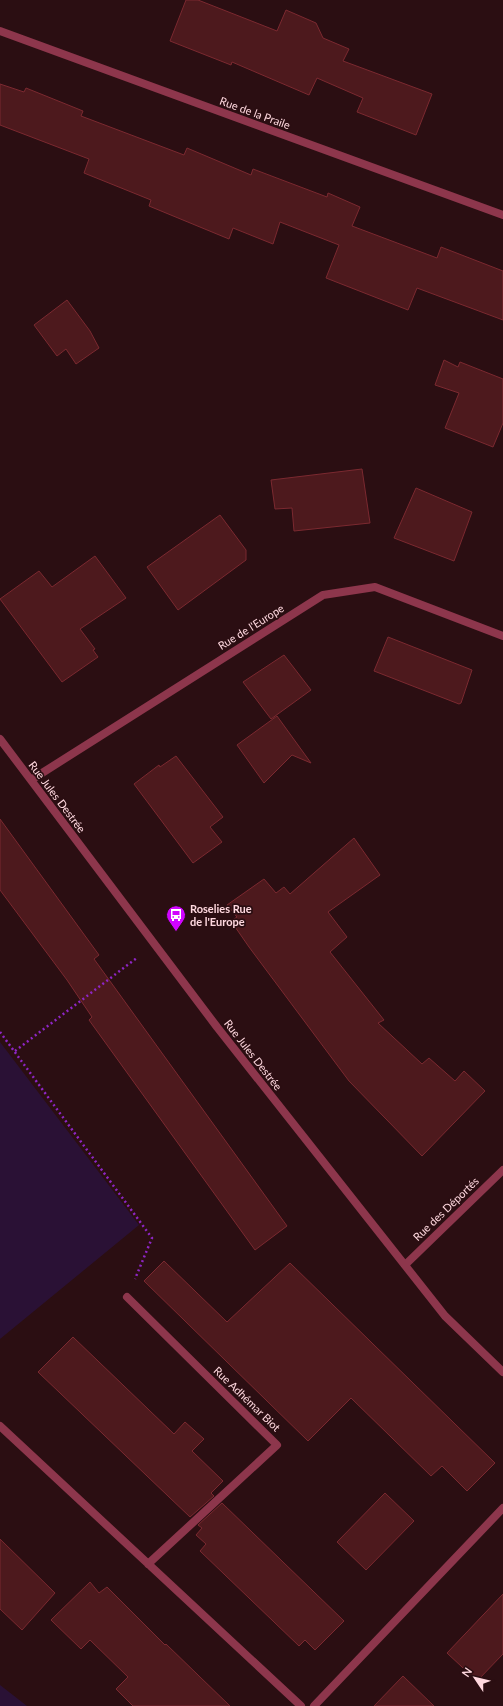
<svg xmlns="http://www.w3.org/2000/svg" width="503" height="1706" viewBox="0 0 503 1706" font-family="Lato,sans-serif">
<style>
.green{fill:#2a1135}
.building{fill:#4d191d;stroke:#7b2930}
.lines{fill:none;stroke-linecap:round;stroke-linejoin:round}
.path{stroke:#8e26c5;stroke-width:2.5;stroke-dasharray:2 3;stroke-linecap:butt}
.street{stroke:#8d364c;stroke-width:8}
.labels{text-anchor:middle;stroke-width:3.5;stroke-linejoin:round;paint-order:stroke}
.street-label{font-size:11px;fill:#ffd8df;stroke:#2b0e12}
.poi-label{font-size:11px;font-weight:bold;fill:#ffd8df;stroke:#2b0e12;text-anchor:start}
</style>
<rect width="100%" height="100%" fill="#2b0e12"/>
<path class="green" d="M0,1042L139,1225L0,1339Z
M0,1685L27,1706H0Z"/>
<path class="building" d="M186,0H198L277,31L286,10L316,23L323,38L349,49L343,61L432,94L416,135L357,112L363,98L317,78L309,95L232,62L231,65L170,41Z
M0,84L24,92L26,88L83,111L81,116L184,155L187,148L251,175L253,169L327,197L328,193L360,207L352,226L437,258L441,247L503,271V320L417,288L408,310L326,278L339,245L280,222L273,244L233,228L229,239L149,206L151,200L84,173L89,159L0,125Z
M67,300L90,331L99,348L76,364L66,349L57,356L34,325Z
M444,360L458,367L460,362L503,379V423L493,447L445,428L459,393L435,385Z
M362,469L370,523L294,531L292,508L275,509L271,480Z
M416,488L472,512L454,561L394,538Z
M220,515L246,550V560L178,610L147,567Z
M95,556L126,598L80,629L95,649L93,650L98,657L62,682L0,599L39,571L52,587Z
M388,637L472,670L461,703L459,704L374,671Z
M284,655L311,690L271,719L243,682Z
M277,716L311,763L292,755L264,783L237,745Z
M176,756L223,817L210,827L222,842L193,863L134,784L159,765L160,767Z
M0,819L99,955L94,959L287,1226L255,1250L89,1020L92,1017L67,980L0,890Z
M354,838L380,875L328,912L347,937L330,952L384,1020L378,1023L422,1064L429,1058L455,1081L464,1071L485,1091L422,1156L349,1081L249,947L231,921L237,917L227,905L264,879L276,893L284,887L290,894Z
M164,1261L227,1322L290,1263L495,1463L467,1491L442,1466L431,1476L351,1398L308,1441L144,1281Z
M73,1337L174,1434L185,1422L204,1439L192,1451L223,1481L211,1493L214,1496L190,1517L38,1372Z
M385,1493L414,1521L366,1570L337,1542Z
M222,1503L344,1621L315,1650L305,1640L299,1646L200,1551L206,1544L196,1535L202,1528L198,1525Z
M0,1539L55,1593L22,1630L0,1609Z
M90,1582L99,1593L107,1587L165,1645L166,1644L230,1706H133L116,1689L128,1677L90,1640L81,1649L51,1620Z
M503,1594V1654L477,1681L447,1653Z
M403,1676L434,1706H374Z"/>
<g class="lines">
<path class="path" d="M0,1032L152,1238L135,1279
M15,1051L138,957"/>
<path class="street" d="M0,31L503,215
M0,739L217,1027L445,1316L503,1372
M31,780L323,595L375,587L503,636
M405,1265L503,1170
M127,1297L277,1445L148,1564
M0,1426L301,1706
M314,1706L503,1508"/>
</g>
<defs>
<g id="bus-pin" transform="scale(1)"><path d="M0 17L-7.5 6A9.5 9.5 0 1 1 7.5 6Z" fill="#d104ff" stroke="#2b0e12"/><path d="M-5-6H5V4H4V6H2V4H-2V6H-4V4H-5ZM-3.5-4V0h7V-4ZM-3.5 1.2v1.5H-2V1.2ZM2 1.2v1.5H3.5V1.2Z" fill="#fff"/></g>
</defs>
<g fill-rule="evenodd">
<use href="#bus-pin" x="176" y="915"/>
</g>
<g class="labels">
<g class="street-label">
<text transform="translate(255 113) rotate(20)" y="4">Rue de la Praile</text>
<text transform="translate(251 627) rotate(-32)" y="4">Rue de l'Europe</text>
<text transform="translate(57 797) rotate(53)" y="4">Rue Jules Destrée</text>
<text transform="translate(253 1055) rotate(52)" y="4">Rue Jules Destrée</text>
<text transform="translate(446 1209) rotate(-44)" y="4">Rue des Déportés</text>
<text transform="translate(247 1399) rotate(44)" y="4">Rue Adhémar Biot</text>
</g>
<g class="poi-label">
<text x="190" y="913">Roselies Rue<tspan x="190" dy="13">de l'Europe</tspan></text>
</g>
</g>
<g transform="translate(475 1678) rotate(305)" stroke="#2b0e12" stroke-width="3" paint-order="stroke">
<path d="M0-3L7 15L0 10L-7 15Z" fill="#ffd8df"/>
<text y="-6" font-size="11" font-weight="bold" text-anchor="middle" fill="#ffd8df">N</text>
</g>
</svg>
